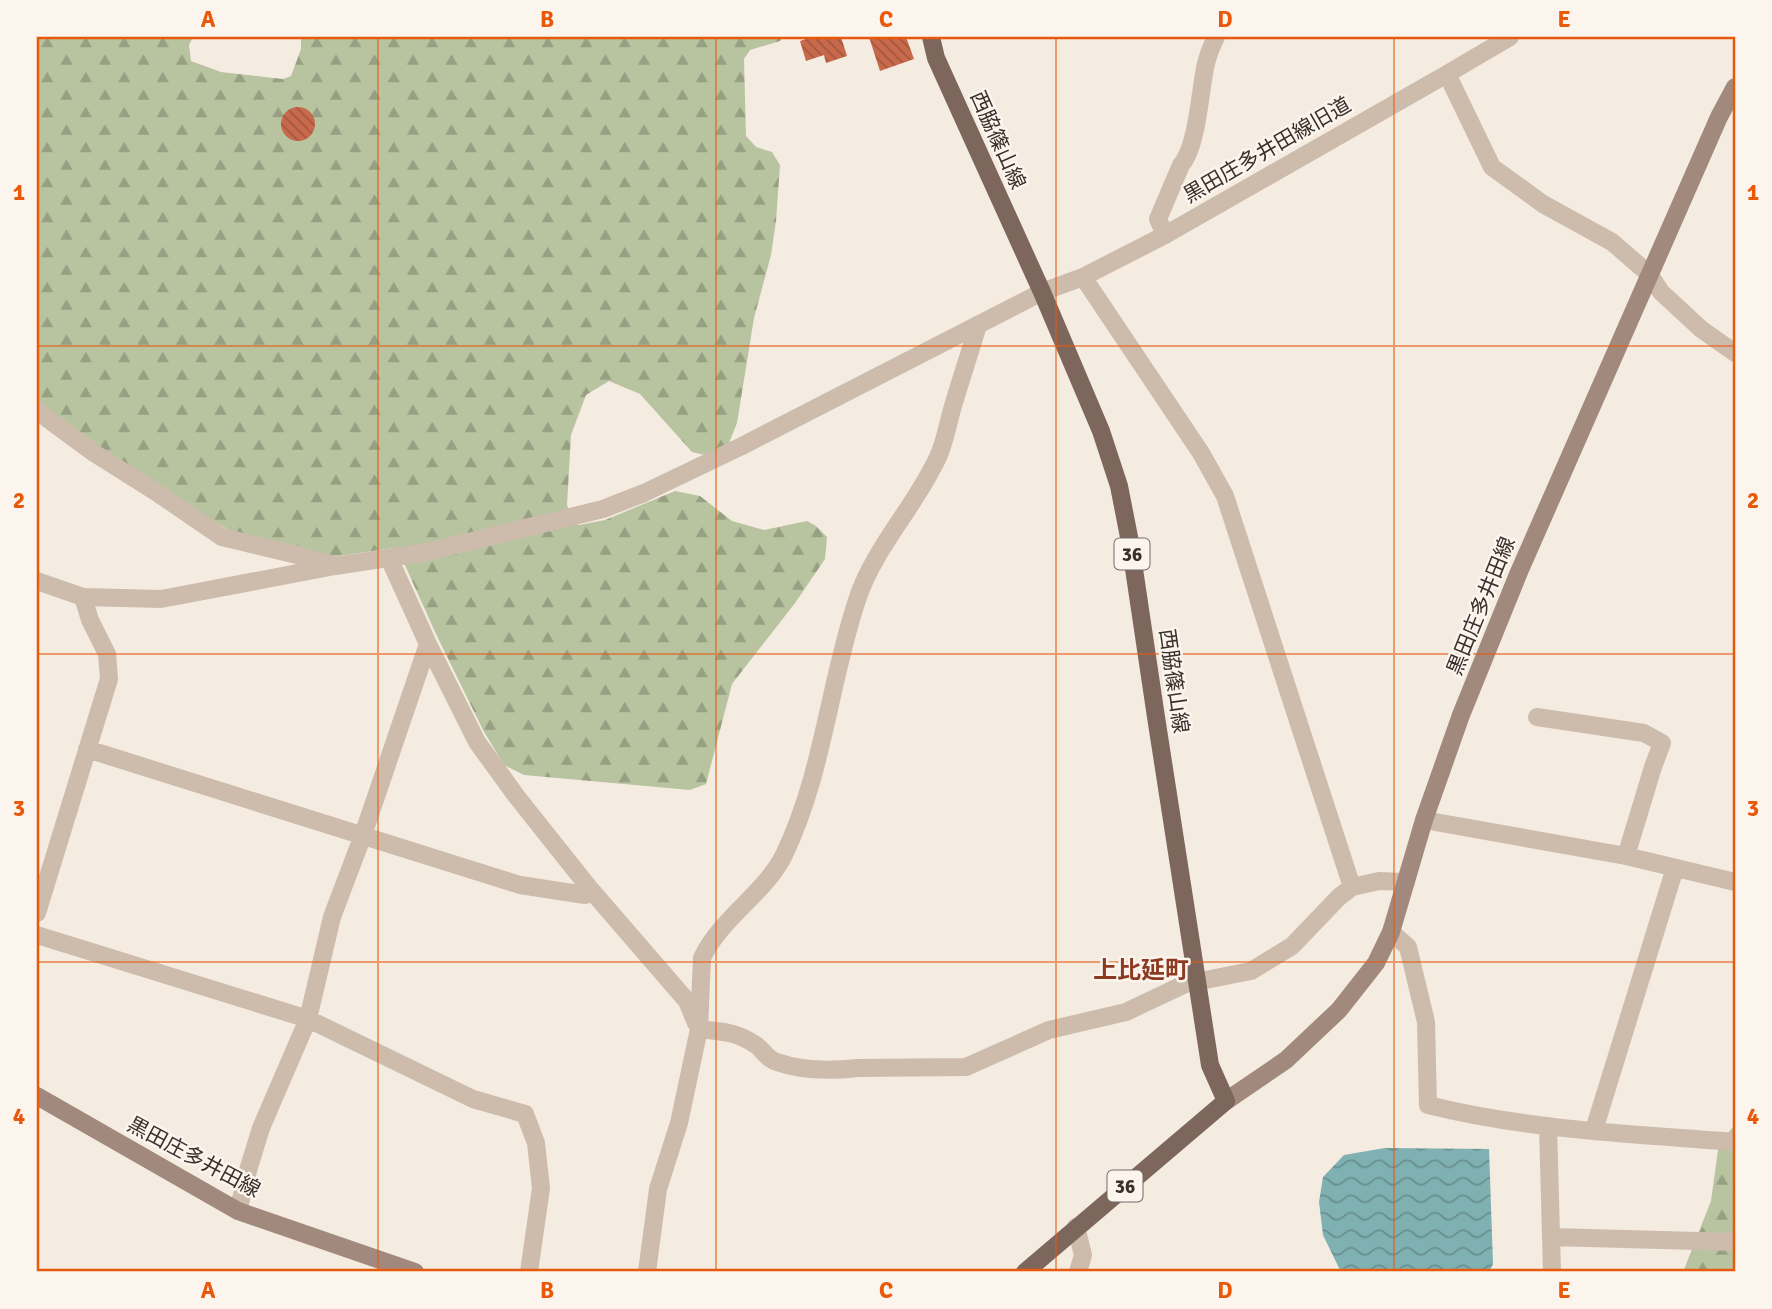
<svg xmlns="http://www.w3.org/2000/svg" width="1772" height="1309" viewBox="0 0 1772 1309" font-family="Signika,'Noto Sans JP',sans-serif">
<style>
.forest{fill:url(#forest-firs)}
.water{fill:url(#water-waves)}
.building{fill:url(#building-back-hatch)}
.lines{fill:none;stroke-linecap:round;stroke-linejoin:round}
.minor{stroke:#cdbbac;stroke-width:18}
.tertiary{stroke:#cdbbac;stroke-width:18}
.secondary{stroke:#a18a7d;stroke-width:18}
.primary{stroke:#7d675c;stroke-width:18}
.grid{fill:none;stroke:#e8590c;stroke-width:2;stroke-opacity:0.55}
.labels{text-anchor:middle;stroke-width:5;stroke-linejoin:round;paint-order:stroke}
.shield{fill:#fbf5ee;stroke:#756b66;stroke-width:2}
.shield-label{font-size:19px;font-weight:bold;fill:#3b302b}
.street-label{font-size:21px;fill:#3b302b;stroke:#fbf5ee}
.quarter-label{font-size:24px;font-weight:bold;fill:#8c3b22;stroke:#fbf5ee}
.neatline{fill:none;stroke:#e8590c;stroke-width:2.5}
.grid-label{font-size:23px;text-anchor:middle;font-weight:bold;fill:#e8590c}
</style>
<defs>
<pattern id="forest-firs" width="22" height="20" patternUnits="userSpaceOnUse" patternTransform="scale(1.75)"><rect width="22" height="20" fill="#b8c4a0"/><path d="M5 1l3.5 6h-7zM16 11l3.5 6h-7z" fill="#97a083"/></pattern>
<pattern id="water-waves" width="16" height="10" patternUnits="userSpaceOnUse" patternTransform="scale(1.75)"><rect width="16" height="10" fill="#7fb0b2"/><path d="M0 5q4-4 8 0t8 0" fill="none" stroke="#699091"/></pattern>
<pattern id="building-back-hatch" width="6" height="6" patternUnits="userSpaceOnUse" patternTransform="scale(1.75)"><rect width="6" height="6" fill="#c8694b"/><path d="M-1 5l2 2M0 0l6 6M5-1l2 2" fill="none" stroke="#a4573f"/></pattern>
</defs>
<rect width="100%" height="100%" fill="#f4ebe1"/>
<path class="forest" d="M37,37H193L189,45L191,61L221,72L283,79L291,76L301,49V37H783L780,41L750,50L744,59L746,136L756,147L772,152L780,165L776,221L771,255L754,318L737,423L729,443L705,455L692,452L640,394L609,381L586,395L571,435L567,505L574,524L579,525L605,520L675,491L700,496L732,521L764,530L807,521L816,526L827,537L825,559L795,603L732,684L706,784L690,790L524,775L504,765L483,730L436,634L398,550L393,548L332,557L232,532L97,450L37,404Z
M1735,1125V1272H1683L1711,1201L1719,1143Z"/>
<path class="water" d="M1385,1148L1489,1149L1493,1264L1489,1272H1341L1323,1235L1319,1202L1323,1177L1344,1155Z"/>
<path class="building" d="M812,37H841L847,56L826,63L824,55L806,61L800,41Z
M869,37H906L914,59L880,71Z
M281 124a17 17 0 1 1 34 0a17 17 0 1 1-34 0Z"/>
<g class="lines">
<path class="minor" d="M1447,74L1492,167L1543,204L1612,242L1649,274L1661,292L1701,329L1735,353
M1165,235L1158,219L1181,165C1197,147 1200,93 1205,68C1207,58 1211,47 1216,37
M1083,277L1201,453L1225,496L1352,887
M37,411L94,453L159,494L222,537L297,555L335,566
M389,558L428,644L477,742L517,797L591,890L687,1001L696,1023
M1537,717L1644,733L1662,743L1653,767L1626,856
M87,749L520,885L585,895L591,890
M1424,820L1626,856L1735,882
M37,913L109,679L107,654L90,620L83,597
M1391,932L1408,947L1426,1022L1428,1105C1528,1130 1633,1134 1735,1142
M37,935L308,1019L473,1099L525,1114L536,1143L541,1188L529,1272
M699,1029C723,1032 735,1031 756,1045C763,1050 768,1060 777,1062C802,1071 832,1071 858,1068L966,1067L1049,1030L1126,1012L1185,984L1251,971L1292,946L1339,897L1352,887L1379,881L1406,882
M1548,1126L1552,1272
M1594,1130L1675,868
M238,1211L249,1167L261,1128L308,1019L332,917L363,835L428,644
M1076,1227L1083,1255L1078,1272
M1551,1237L1735,1242
M647,1272L658,1189L679,1123L699,1029L702,958C720,919 766,892 784,855C823,774 829,684 857,600C874,548 915,507 938,457C945,442 948,423 953,406C961,379 970,352 978,325"/>
<path class="tertiary" d="M37,581L83,597L161,599L335,566L427,552L603,509L644,493L742,446L1042,292L1083,277L1165,235L1447,74L1510,37"/>
<path class="secondary" d="M37,1096L238,1211L415,1272
M1226,1101L1286,1060L1339,1010L1376,963L1391,932L1424,820L1461,715L1519,572L1719,117L1735,87"/>
<path class="primary" d="M931,37L936,58L1042,292L1101,431L1119,486L1130,542L1156,717L1210,1065L1226,1101L1025,1272"/>
</g>
<path class="grid" d="M378,37V1272M716,37V1272M1056,37V1272M1394,37V1272M37,346H1735M37,654H1735M37,962H1735"/>
<g class="labels">
<g class="shield">
<rect x="1114.5" y="538.5" width="35" height="31" rx="5"/>
<rect x="1107.5" y="1170.5" width="35" height="31" rx="5"/>
</g>
<g class="shield-label">
<text x="1132" y="561">36</text>
<text x="1125" y="1193">36</text>
</g>
<g class="street-label">
<text transform="translate(998 140) rotate(66)" y="7">西脇篠山線</text>
<text transform="translate(1267 150) rotate(-30)" y="7">黒田庄多井田線旧道</text>
<text transform="translate(1481 606) rotate(-68)" y="7">黒田庄多井田線</text>
<text transform="translate(1174 681) rotate(82)" y="7">西脇篠山線</text>
<text transform="translate(194 1157) rotate(28)" y="7">黒田庄多井田線</text>
</g>
<g class="quarter-label">
<text x="1141" y="978">上比延町</text>
</g>
</g>
<rect width="1772" height="1309" fill="none" stroke="#fbf5ee" stroke-width="77"/>
<rect x="38" y="38" width="1696" height="1232" class="neatline"/>
<g class="grid-label">
<text x="208" y="27">A</text>
<text x="547" y="27">B</text>
<text x="886" y="27">C</text>
<text x="1225" y="27">D</text>
<text x="1564" y="27">E</text>
<text x="19" y="200">1</text>
<text x="1753" y="200">1</text>
<text x="19" y="508">2</text>
<text x="1753" y="508">2</text>
<text x="19" y="816">3</text>
<text x="1753" y="816">3</text>
<text x="19" y="1124">4</text>
<text x="1753" y="1124">4</text>
<text x="208" y="1298">A</text>
<text x="547" y="1298">B</text>
<text x="886" y="1298">C</text>
<text x="1225" y="1298">D</text>
<text x="1564" y="1298">E</text>
</g>
</svg>
